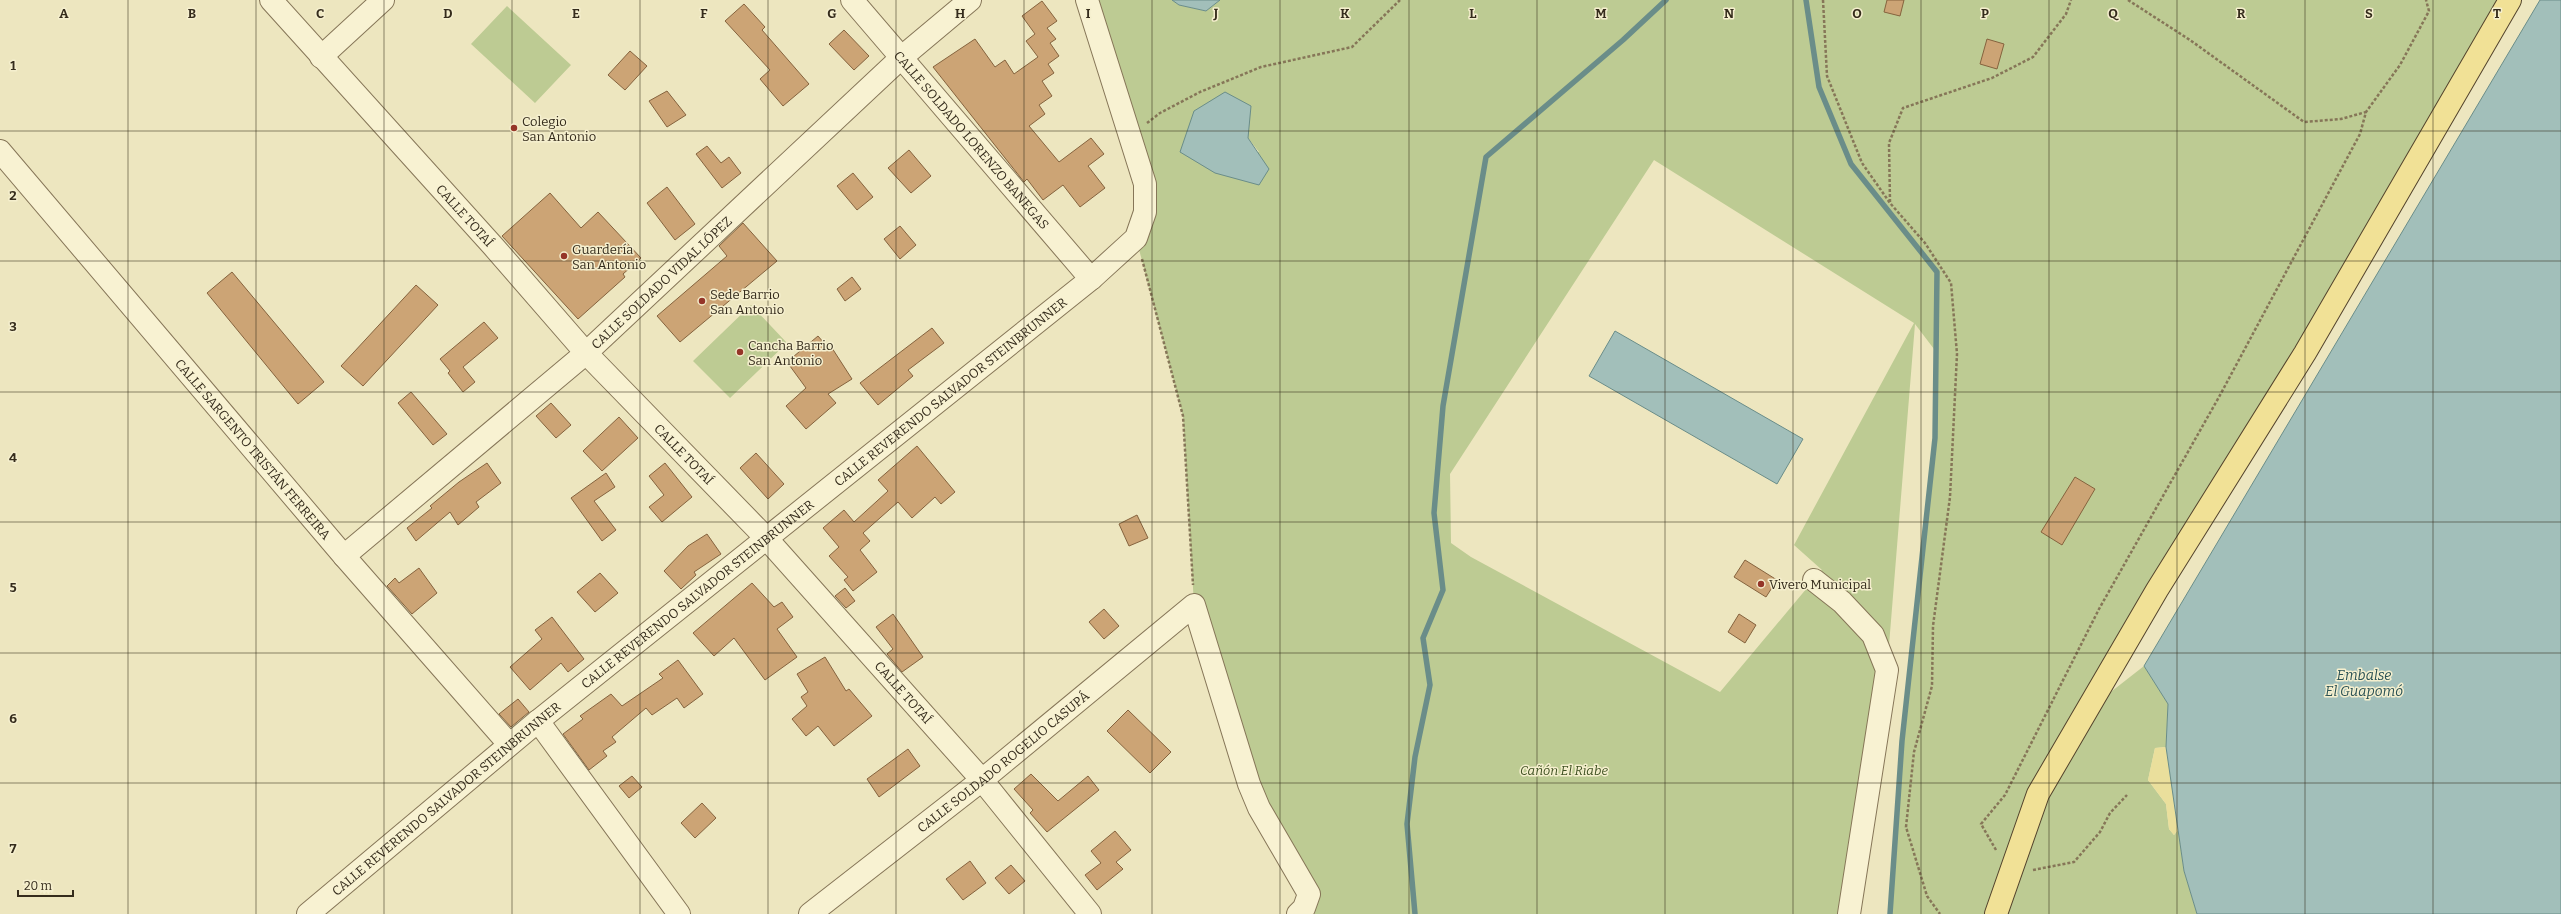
<svg xmlns="http://www.w3.org/2000/svg" width="2561" height="914" viewBox="0 0 2561 914" font-family="Bitter,serif">
<style>
.green{fill:#bdcb93;fill-rule:evenodd}
.sand{fill:#eadf9c}
.water{fill:#a2bfba;stroke:#6a8d89}
.lines{fill:none;stroke-linecap:round;stroke-linejoin:round}
.stream{stroke:#6a8d89;stroke-width:5.5}
.building{fill:#cca475;stroke:#85633e}
.minor-casing{stroke:#867658;stroke-width:24}
.major-casing{stroke:#53432c;stroke-width:24}
.path{stroke:#867658;stroke-width:2.5;stroke-dasharray:3 2;stroke-linecap:butt}
.minor{stroke:#f8f2d2;stroke-width:22}
.major{stroke:#f1e196;stroke-width:22}
.grid{fill:none;stroke:#352c1c;stroke-width:1;stroke-opacity:0.55}
.poi-dot{fill:#953528;stroke:#f5efce;stroke-width:1.5}
.labels{text-anchor:middle;stroke-width:3;stroke-linejoin:round;paint-order:stroke}
.poi-label{font-size:13px;fill:#352c1c;stroke:#f5efce;text-anchor:start}
.street-label{font-size:13px;fill:#352c1c;stroke:#f5efce}
.park-label{font-size:13px;font-style:italic;fill:#405223;stroke:#f5efce}
.water-label{font-size:14px;font-style:italic;fill:#2b5255;stroke:#f5efce}
.grid-label{font-size:13px;text-anchor:middle;font-weight:bold;fill:#352c1c;stroke:#f5efce;stroke-width:3;stroke-linejoin:round;paint-order:stroke}
</style>
<rect width="100%" height="100%" fill="#ede6bf"/>
<path class="green" d="M1087,0H1172L1179,5L1206,11L1220,0H2510L2089,709L2144,666L2168,704L2166,747L2155,748L2148,780L2166,804L2169,829L2174,835L2178,830L2184,871L2197,914H1890L1902,741L1935,438L1937,353L1915,324L1887,670L1849,914H1315L1304,908L1259,808L1194,605L1183,416L1136,238L1145,212ZM1248,138L1259,152H1180ZM1654,160L1914,323L1794,545L1822,570L1720,692L1471,557L1451,543L1450,474Z
M507,6L571,65L535,103L471,44Z
M751,305L787,343L730,398L693,361Z"/>
<path class="sand" d="M2166,747L2178,830L2174,835L2169,829L2166,804L2148,780L2155,748Z"/>
<path class="water" d="M1172,0H1220L1206,11L1179,5Z
M2540,0H2561V914H2197L2184,871L2166,747L2168,704L2144,666Z
M1225,92L1251,106L1248,138L1269,169L1259,185L1215,173L1180,152L1194,111Z
M1615,331L1803,439L1777,484L1589,376Z"/>
<g class="lines">
<path class="stream" d="M1806,0L1819,87L1851,164L1937,272L1935,438L1902,741L1890,914
M1415,914L1407,824L1415,757L1430,685L1423,638L1443,590L1434,513L1443,406L1486,157L1623,40L1666,0"/>
</g>
<path class="building" d="M1887,0H1904L1900,16L1884,12Z
M1042,1L1057,21L1047,28L1056,39L1050,43L1059,56L1048,64L1054,73L1042,81L1052,96L1039,105L1045,114L1029,126L1059,162L1091,138L1104,154L1088,166L1105,188L1080,207L1063,185L1043,200L1027,179L1024,182L933,67L975,39L995,67L1005,60L1014,74L1038,57L1026,41L1035,34L1022,16Z
M744,4L765,27L762,30L809,84L783,106L760,79L770,70L725,21Z
M844,30L869,56L854,70L829,44Z
M1987,39L2004,44L1997,69L1980,64Z
M630,51L647,66L625,90L608,75Z
M667,91L686,115L667,127L649,101Z
M707,146L721,163L729,157L741,173L722,188L696,154Z
M909,150L931,176L911,193L888,168Z
M853,173L873,197L857,210L837,186Z
M667,187L695,224L675,240L647,203Z
M550,193L581,228L598,212L641,258L623,274L625,277L578,319L502,236Z
M743,223L777,261L680,342L657,316L727,256L719,246Z
M900,226L916,245L900,259L884,239Z
M232,272L324,382L298,404L207,293Z
M852,277L861,289L845,301L837,289Z
M416,285L438,305L363,386L341,366Z
M484,322L498,338L463,367L475,382L463,392L448,373L450,371L440,359Z
M932,328L944,343L908,370L913,376L878,405L860,383Z
M818,336L830,350L832,348L852,379L828,394L836,403L806,429L786,406L806,388L787,362Z
M411,392L447,434L433,445L398,403Z
M551,403L571,425L556,438L536,416Z
M619,417L638,438L602,471L583,451Z
M917,446L955,492L941,504L935,497L912,518L898,502L863,533L870,541L860,550L877,572L853,591L844,580L848,577L829,556L839,547L823,528L844,510L854,522L888,491L878,480Z
M756,453L784,484L768,499L740,468Z
M487,463L501,483L476,502L479,507L458,525L450,512L416,541L407,528L432,508L430,506L459,482Z
M665,463L692,497L662,522L649,507L664,495L649,476Z
M606,473L615,487L594,501L616,530L602,541L571,498Z
M2075,477L2095,489L2062,545L2041,532Z
M1137,515L1148,538L1129,546L1119,524Z
M707,534L721,554L694,572L696,575L681,589L664,571L688,546Z
M1745,560L1777,580L1766,597L1734,577Z
M419,568L437,593L412,614L387,586L395,578L399,583Z
M600,573L618,593L595,612L577,592Z
M752,583L774,607L782,602L793,617L777,629L797,657L765,680L734,638L714,656L693,633Z
M845,588L855,601L846,608L835,596Z
M1104,609L1119,626L1104,639L1089,622Z
M893,614L923,657L902,672L887,654L893,649L876,627Z
M1739,614L1756,625L1745,643L1728,632Z
M552,617L584,659L568,672L561,663L530,690L510,667L542,639L535,630Z
M825,657L846,691L849,689L872,716L834,746L818,726L806,736L792,719L807,706L801,697L808,692L797,674Z
M678,660L703,694L684,708L677,698L652,715L646,708L612,737L616,742L603,751L607,756L589,770L563,734L583,719L580,716L611,694L622,706L663,678L659,674Z
M518,699L529,712L511,727L499,714Z
M1128,710L1171,752L1150,773L1107,731Z
M908,749L920,766L879,797L867,779Z
M1031,774L1058,801L1088,776L1099,790L1047,832L1030,813L1033,810L1014,789Z
M632,776L642,787L629,798L619,786Z
M702,803L716,818L695,838L681,823Z
M1115,831L1131,850L1116,862L1123,869L1097,890L1085,875L1101,863L1091,851Z
M970,861L986,883L963,900L946,879Z
M1011,865L1025,881L1009,894L995,878Z"/>
<g class="lines">
<g class="minor-casing">
<g id="minor">
<path id="s1" d="M271,0L493,246L586,353L767,539L982,780L1090,914"/>
<path id="s2" d="M852,0L1091,279"/>
<path d="M321,57L383,0"/>
<path id="s3" d="M0,151L344,556L509,744"/>
<path id="s4" d="M344,556L586,353L902,57L970,0"/>
<path d="M1814,580L1842,602L1873,635L1887,670L1849,914"/>
<path d="M538,721L679,914"/>
<path id="s5" d="M308,914L538,721L1091,279L1136,238L1145,212V184L1087,0"/>
<path id="s6" d="M810,914L982,780L1194,605L1249,784L1259,808L1309,894L1304,908L1298,914"/>
</g>
</g>
<g class="major-casing">
<path id="major" d="M1996,914L2038,794L2157,590L2305,353L2510,0"/>
</g>
<path class="path" d="M1823,0L1827,76L1862,163L1890,203L1925,243L1951,283L1957,354L1950,497L1933,626L1932,686L1914,752L1906,827L1927,896L1940,914
M2128,0L2190,40L2304,122L2341,119L2366,112
M1147,123L1160,113L1200,92L1261,67L1352,47L1400,0
M1890,202L1889,143L1903,108L1992,78L2033,57L2066,14L2071,0
M1142,259L1183,416L1193,585
M1996,850L1981,824L2005,795L2099,609L2219,397L2360,134L2366,112L2400,65L2429,11L2426,0
M2033,870L2074,862L2100,832L2110,813L2127,795"/>
<use href="#minor" class="minor"/>
<use href="#major" class="major"/>
</g>
<path class="grid" d="M128,0V914M256,0V914M384,0V914M512,0V914M640,0V914M768,0V914M896,0V914M1024,0V914M1152,0V914M1280,0V914M1409,0V914M1537,0V914M1665,0V914M1793,0V914M1921,0V914M2049,0V914M2177,0V914M2305,0V914M2433,0V914M0,131H2561M0,261H2561M0,392H2561M0,522H2561M0,653H2561M0,783H2561"/>
<g class="poi-dot">
<circle cx="514" cy="128" r="4"/>
<circle cx="564" cy="256" r="4"/>
<circle cx="702" cy="301" r="4"/>
<circle cx="740" cy="352" r="4"/>
<circle cx="1761" cy="584" r="4"/>
</g>
<g class="labels">
<g class="poi-label">
<text x="522" y="126">Colegio<tspan x="522" dy="15">San Antonio</tspan></text>
<text x="572" y="254">Guardería<tspan x="572" dy="15">San Antonio</tspan></text>
<text x="710" y="299">Sede Barrio<tspan x="710" dy="15">San Antonio</tspan></text>
<text x="748" y="350">Cancha Barrio<tspan x="748" dy="15">San Antonio</tspan></text>
<text x="1769" y="589">Vivero Municipal</text>
</g>
<g class="street-label">
<text dy="5" stroke="none"><textPath href="#s2" startOffset="184">CALLE SOLDADO LORENZO BANEGAS</textPath></text>
<text dy="5" stroke="none"><textPath href="#s1" startOffset="290">CALLE TOTAÍ</textPath></text>
<text dy="5" stroke="none"><textPath href="#s4" startOffset="419">CALLE SOLDADO VIDAL LÓPEZ</textPath></text>
<text dy="5" stroke="none"><textPath href="#s5" startOffset="828">CALLE REVERENDO SALVADOR STEINBRUNNER</textPath></text>
<text dy="5" stroke="none"><textPath href="#s3" startOffset="391">CALLE SARGENTO TRISTÁN FERREIRA</textPath></text>
<text dy="5" stroke="none"><textPath href="#s1" startOffset="614">CALLE TOTAÍ</textPath></text>
<text dy="5" stroke="none"><textPath href="#s5" startOffset="504">CALLE REVERENDO SALVADOR STEINBRUNNER</textPath></text>
<text dy="5" stroke="none"><textPath href="#s1" startOffset="938">CALLE TOTAÍ</textPath></text>
<text dy="5" stroke="none"><textPath href="#s6" startOffset="246">CALLE SOLDADO ROGELIO CASUPÁ</textPath></text>
<text dy="5" stroke="none"><textPath href="#s5" startOffset="180">CALLE REVERENDO SALVADOR STEINBRUNNER</textPath></text>
</g>
<g class="park-label">
<text x="1564" y="775">Cañón El Riabe</text>
</g>
<g class="water-label">
<text x="2364" y="680">Embalse<tspan x="2364" dy="16">El Guapomó</tspan></text>
</g>
</g>
<g class="grid-label">
<text x="64" y="18">A</text>
<text x="192" y="18">B</text>
<text x="320" y="18">C</text>
<text x="448" y="18">D</text>
<text x="576" y="18">E</text>
<text x="704" y="18">F</text>
<text x="832" y="18">G</text>
<text x="960" y="18">H</text>
<text x="1088" y="18">I</text>
<text x="1216" y="18">J</text>
<text x="1345" y="18">K</text>
<text x="1473" y="18">L</text>
<text x="1601" y="18">M</text>
<text x="1729" y="18">N</text>
<text x="1857" y="18">O</text>
<text x="1985" y="18">P</text>
<text x="2113" y="18">Q</text>
<text x="2241" y="18">R</text>
<text x="2369" y="18">S</text>
<text x="2497" y="18">T</text>
<text x="13" y="70">1</text>
<text x="13" y="200">2</text>
<text x="13" y="331">3</text>
<text x="13" y="462">4</text>
<text x="13" y="592">5</text>
<text x="13" y="723">6</text>
<text x="13" y="853">7</text>
</g>
<path d="M18 890v6h55v-6" fill="none" stroke="#352c1c" stroke-width="2"/>
<text x="24" y="890" font-size="12" fill="#352c1c" stroke="#f5efce" stroke-width="3" paint-order="stroke">20 m</text>
</svg>
